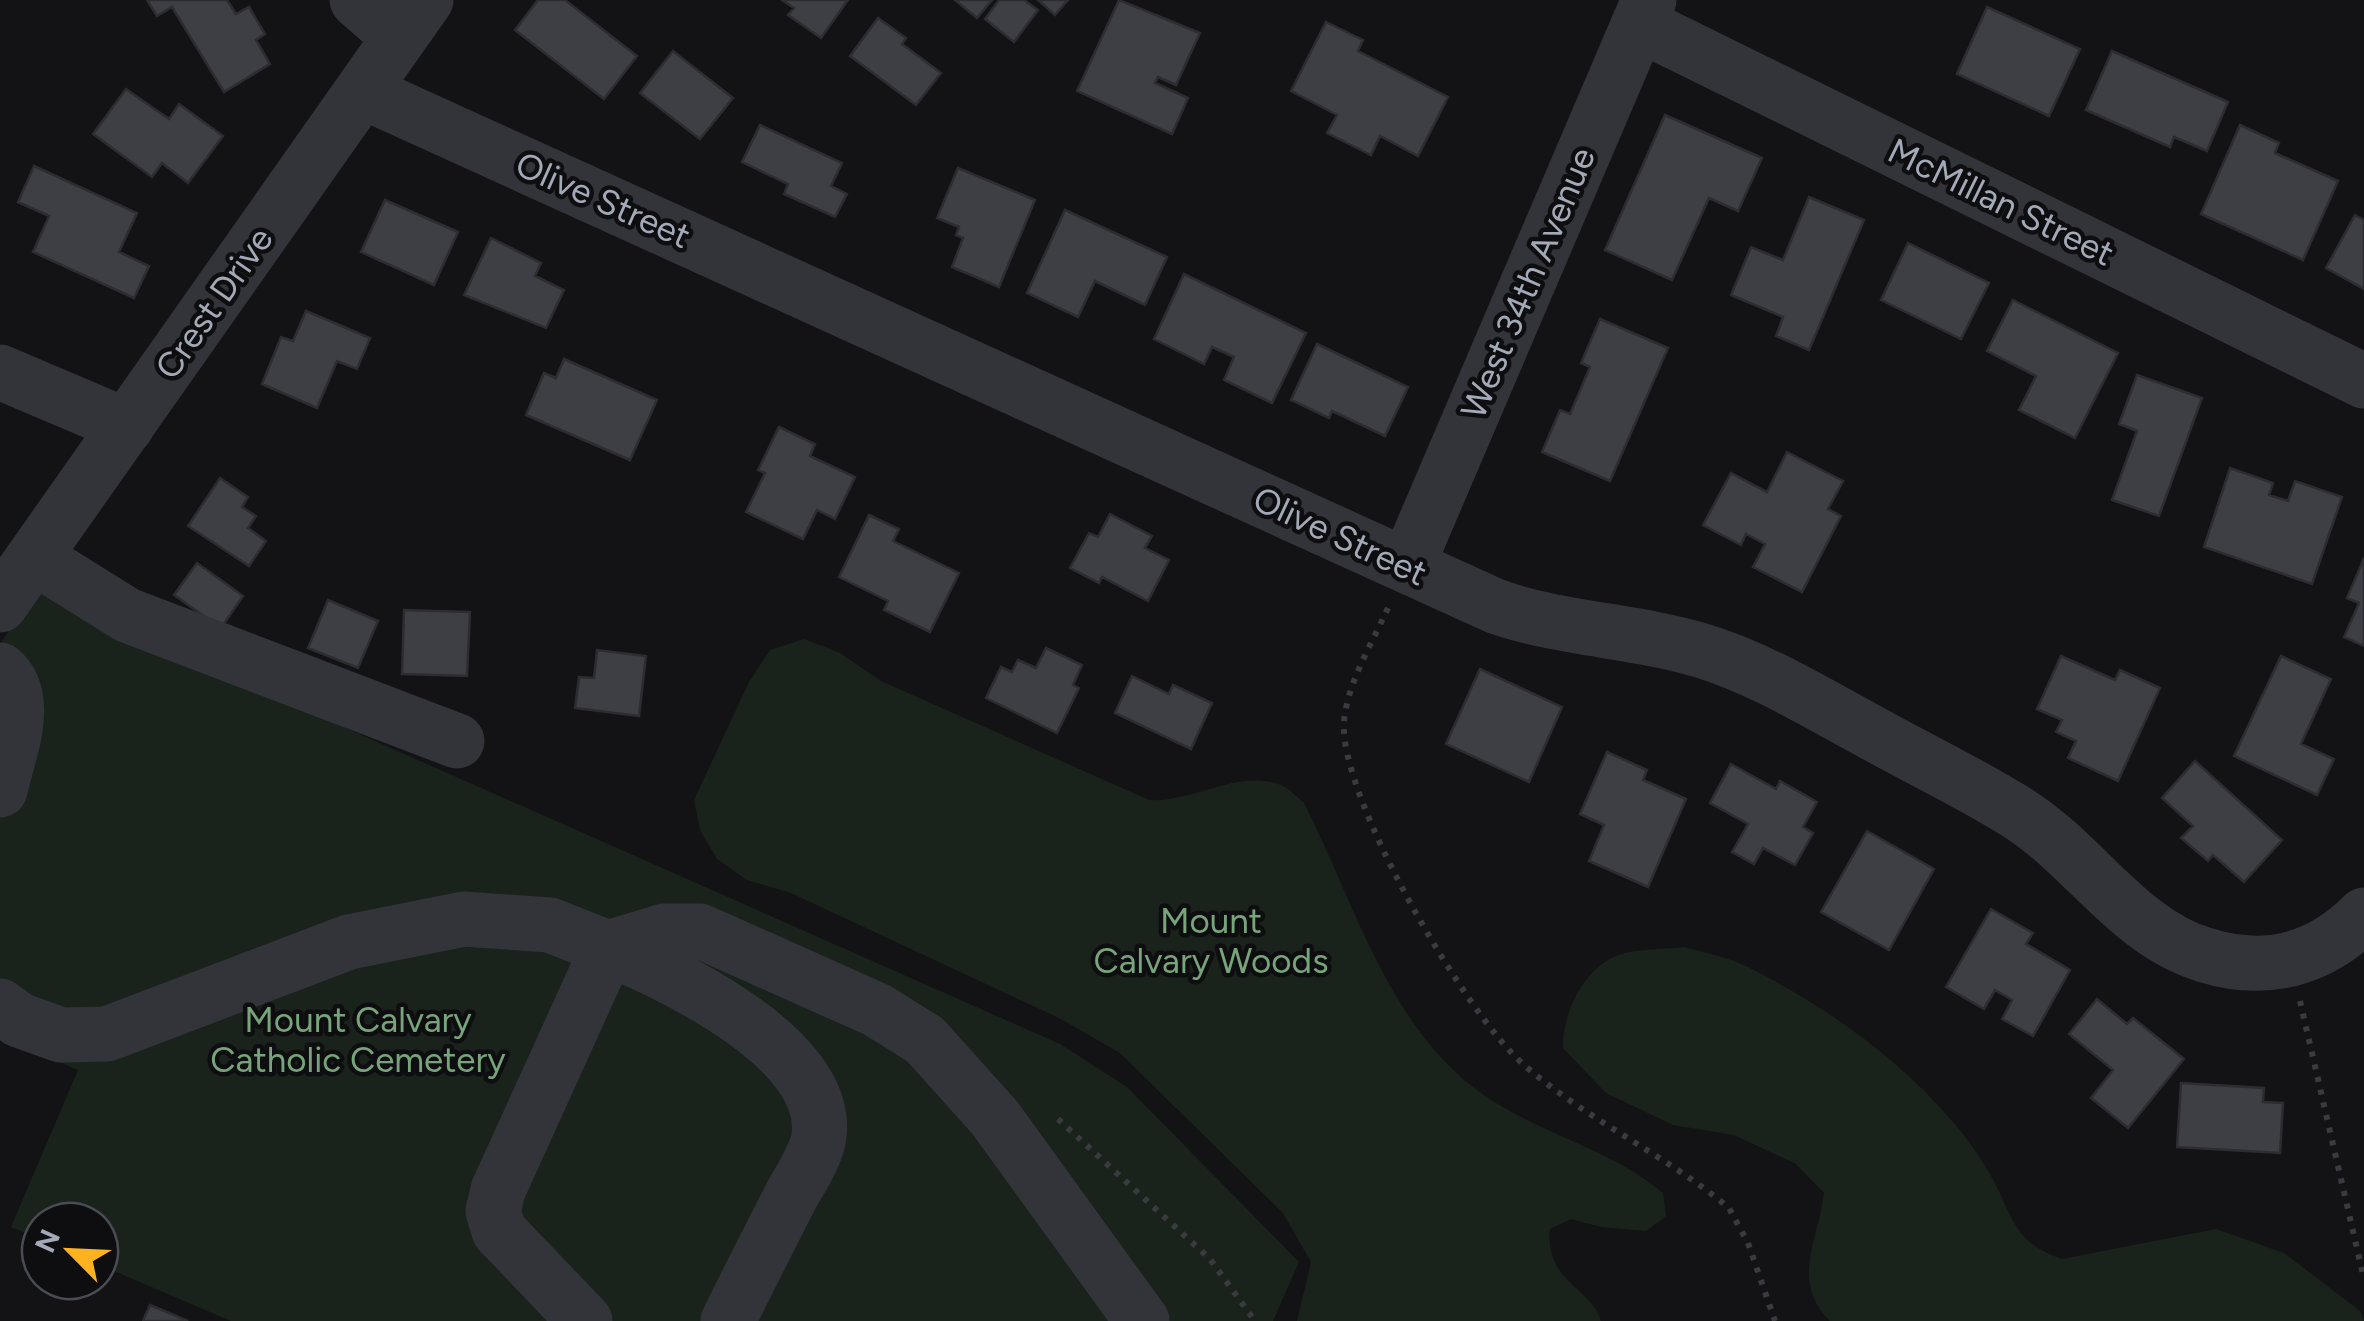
<svg xmlns="http://www.w3.org/2000/svg" width="2364" height="1321" viewBox="0 0 2364 1321" font-family="Figtree,sans-serif">
<style>
.green{fill:#1a231b}
.building{fill:#3e3f45;stroke:#2c2c31;stroke-width:2.5}
.lines{fill:none;stroke-linecap:round;stroke-linejoin:round}
.path{stroke:#393b41;stroke-width:6;stroke-dasharray:5 8;stroke-linecap:butt}
.minor{stroke:#33343a;stroke-width:55}
.labels{text-anchor:middle;stroke-width:9;stroke-linejoin:round;paint-order:stroke}
.street-label{font-size:35px;fill:#a3a9b7;stroke:#0e0e10}
.park-label{font-size:35px;fill:#77a47a;stroke:#0e0e10}
</style>
<rect width="100%" height="100%" fill="#131315"/>
<path class="green" d="M36,591L1060,1044L1127,1087L1299,1262L1273,1321H231L100,1265V1221H40V1239L11,1227L78,1070L0,1036V644Z
M804,639L840,653L881,681L1149,800C1191,803 1237,770 1278,784C1287,786 1297,797 1304,803C1356,905 1389,1032 1488,1098C1544,1135 1612,1150 1663,1193L1666,1216L1646,1231L1601,1227L1571,1219L1550,1229C1544,1281 1592,1288 1601,1321H1297L1311,1262L1283,1213L1120,1053L1059,1018L791,893L747,880L717,859L700,830L694,800L749,682L770,650Z
M1684,947C1706,953 1731,958 1750,968C1823,1005 1898,1057 1951,1120C1966,1136 1980,1157 1991,1176C2014,1217 2012,1242 2062,1259L2216,1229L2284,1253L2360,1311L2364,1321H1830C1790,1280 1818,1243 1824,1193L1796,1164L1734,1135L1673,1125L1606,1093L1563,1048C1562,1016 1582,971 1614,957C1632,948 1664,950 1684,947Z"/>
<path class="building" d="M147,0H227L236,14L249,7L265,34L256,40L270,64L224,92L172,7L157,16Z
M538,0H565L637,56L604,99L515,30Z
M782,0H848L821,38L788,15L794,8Z
M955,0H992L977,18Z
M999,0H1024L1038,10L1014,42L985,19Z
M1038,0H1068L1055,15Z
M1119,0L1200,33L1176,85L1158,77L1155,83L1188,98L1172,134L1077,91Z
M1987,7L2080,49L2049,116L1957,74Z
M878,18L906,38L902,44L941,73L916,105L850,56Z
M1326,22L1363,40L1358,51L1448,97L1418,156L1380,136L1371,155L1327,133L1337,115L1291,91Z
M673,51L733,98L700,139L640,93Z
M2112,51L2228,102L2207,151L2174,137L2170,147L2086,110Z
M126,89L169,119L179,104L223,136L188,183L162,163L152,177L93,134Z
M1665,115L1762,158L1738,211L1709,198L1672,280L1605,250Z
M760,125L842,163L831,186L847,194L835,217L784,194L788,184L742,162Z
M2240,125L2279,143L2275,153L2338,181L2303,260L2201,214Z
M34,166L137,213L119,252L149,266L134,298L33,252L49,216L18,202Z
M958,168L1035,200L999,287L952,267L963,238L956,235L959,227L937,218Z
M1809,197L1864,220L1809,350L1776,336L1783,317L1731,295L1751,247L1783,260Z
M385,200L458,232L434,285L361,252Z
M1065,210L1167,257L1145,305L1095,281L1078,317L1027,293Z
M2355,215L2364,220V289L2326,268Z
M491,238L541,263L535,276L564,290L546,328L464,295Z
M1908,243L1989,283L1961,339L1881,300Z
M1184,274L1306,333L1272,403L1224,380L1234,357L1212,347L1204,364L1154,339Z
M2013,300L2118,353L2075,438L2019,410L2036,376L1987,351Z
M306,311L370,338L357,369L337,361L317,408L262,384L281,337L293,341Z
M1600,319L1668,348L1610,481L1542,452L1560,410L1570,414L1590,367L1581,363Z
M1317,344L1408,387L1385,436L1332,411L1329,418L1291,400Z
M564,359L657,400L630,460L526,415L544,373L556,378Z
M2137,375L2202,398L2159,516L2112,500L2137,431L2119,424Z
M779,427L815,444L810,456L855,477L835,519L817,510L803,539L746,512L765,473L758,470Z
M1787,452L1843,481L1828,509L1841,516L1802,592L1753,567L1765,544L1746,534L1741,545L1703,525L1731,473L1767,492Z
M2230,468L2273,483L2269,495L2288,501L2295,481L2342,497L2312,584L2204,547Z
M220,478L248,497L242,507L256,516L248,528L266,541L249,566L188,526Z
M1110,514L1152,536L1145,548L1169,560L1148,601L1102,577L1099,583L1070,568L1089,533L1098,537Z
M869,515L899,529L893,541L959,573L930,632L884,610L888,601L839,577Z
M2364,558V646L2344,637L2359,603L2347,598Z
M197,563L243,596L221,628L174,595Z
M328,600L378,621L358,668L308,648Z
M404,610L470,612L467,676L402,674Z
M1046,648L1082,665L1073,685L1079,688L1057,733L986,698L1001,667L1012,672L1018,660L1036,668Z
M597,650L646,656L639,716L575,708L579,677L594,678Z
M2061,656L2115,680L2120,670L2160,688L2118,781L2068,758L2076,741L2056,732L2062,720L2037,709Z
M2281,656L2331,679L2301,744L2334,759L2317,795L2234,756Z
M1480,669L1562,707L1529,782L1446,744Z
M1132,676L1169,694L1173,685L1212,703L1191,749L1115,713Z
M1607,752L1647,770L1643,780L1686,799L1648,887L1589,861L1604,825L1580,814Z
M2195,761L2282,840L2244,882L2213,855L2208,861L2181,838L2193,826L2162,798Z
M1731,764L1776,789L1780,781L1817,802L1803,827L1813,833L1795,865L1763,848L1754,864L1732,852L1748,824L1710,803Z
M1867,831L1934,869L1889,950L1821,912Z
M1991,909L2033,933L2026,944L2070,970L2033,1036L2002,1019L2012,1000L1995,990L1984,1009L1946,987Z
M2097,999L2127,1024L2133,1018L2184,1059L2128,1128L2091,1098L2113,1070L2069,1034Z
M2181,1083L2264,1088L2263,1102L2283,1103L2280,1153L2177,1147Z
M150,1305L188,1321H143Z"/>
<g class="lines">
<path class="path" d="M1388,608C1372,643 1348,682 1344,721C1338,796 1466,1015 1524,1065C1587,1120 1666,1155 1729,1208L1748,1243L1775,1321
M2300,1001L2364,1279
M1058,1119L1210,1259L1255,1321"/>
<path class="minor" d="M357,0L399,37
M1639,24L2364,381
M364,92L1495,606C1562,630 1635,630 1703,651C1761,669 1813,701 1867,730C1915,757 1966,781 2013,810C2082,851 2127,932 2205,955C2266,974 2320,960 2364,915
M0,372L127,426
M34,557L127,615L457,741
M1407,566L1649,0
M0,605L426,0
M0,670C33,698 8,753 0,790
M608,948L664,931H700L877,1010L925,1040L995,1118L1142,1321
M608,948C674,976 830,1049 819,1136C816,1157 800,1179 790,1198C769,1239 748,1280 728,1321
M0,1006L19,1020L61,1035L107,1034L349,942L464,919L550,925L608,948L498,1190L493,1211L499,1231L585,1321"/>
</g>
<g class="labels">
<g class="street-label">
<text transform="translate(603 200) rotate(24)" y="12">Olive Street</text>
<text transform="translate(2001 202) rotate(26)" y="12">McMillan Street</text>
<text transform="translate(1528 283) rotate(-67)" y="12">West 34th Avenue</text>
<text transform="translate(214 303) rotate(-55)" y="12">Crest Drive</text>
<text transform="translate(1340 536) rotate(25)" y="12">Olive Street</text>
</g>
<g class="park-label">
<text x="1211" y="933">Mount<tspan x="1211" dy="40">Calvary Woods</tspan></text>
<text x="358" y="1032">Mount Calvary<tspan x="358" dy="40">Catholic Cemetery</tspan></text>
</g>
</g>
<g transform="translate(70 1251) rotate(294)"><circle r="48" fill="#0e0e10" stroke="#4a4c53" stroke-width="2.5"/>
<path d="M0-8L18 38L0 25L-18 38Z" fill="#ffb220"/>
<text y="-15" font-size="28" font-weight="bold" text-anchor="middle" fill="#a3a9b7">N</text>
</g>
</svg>
